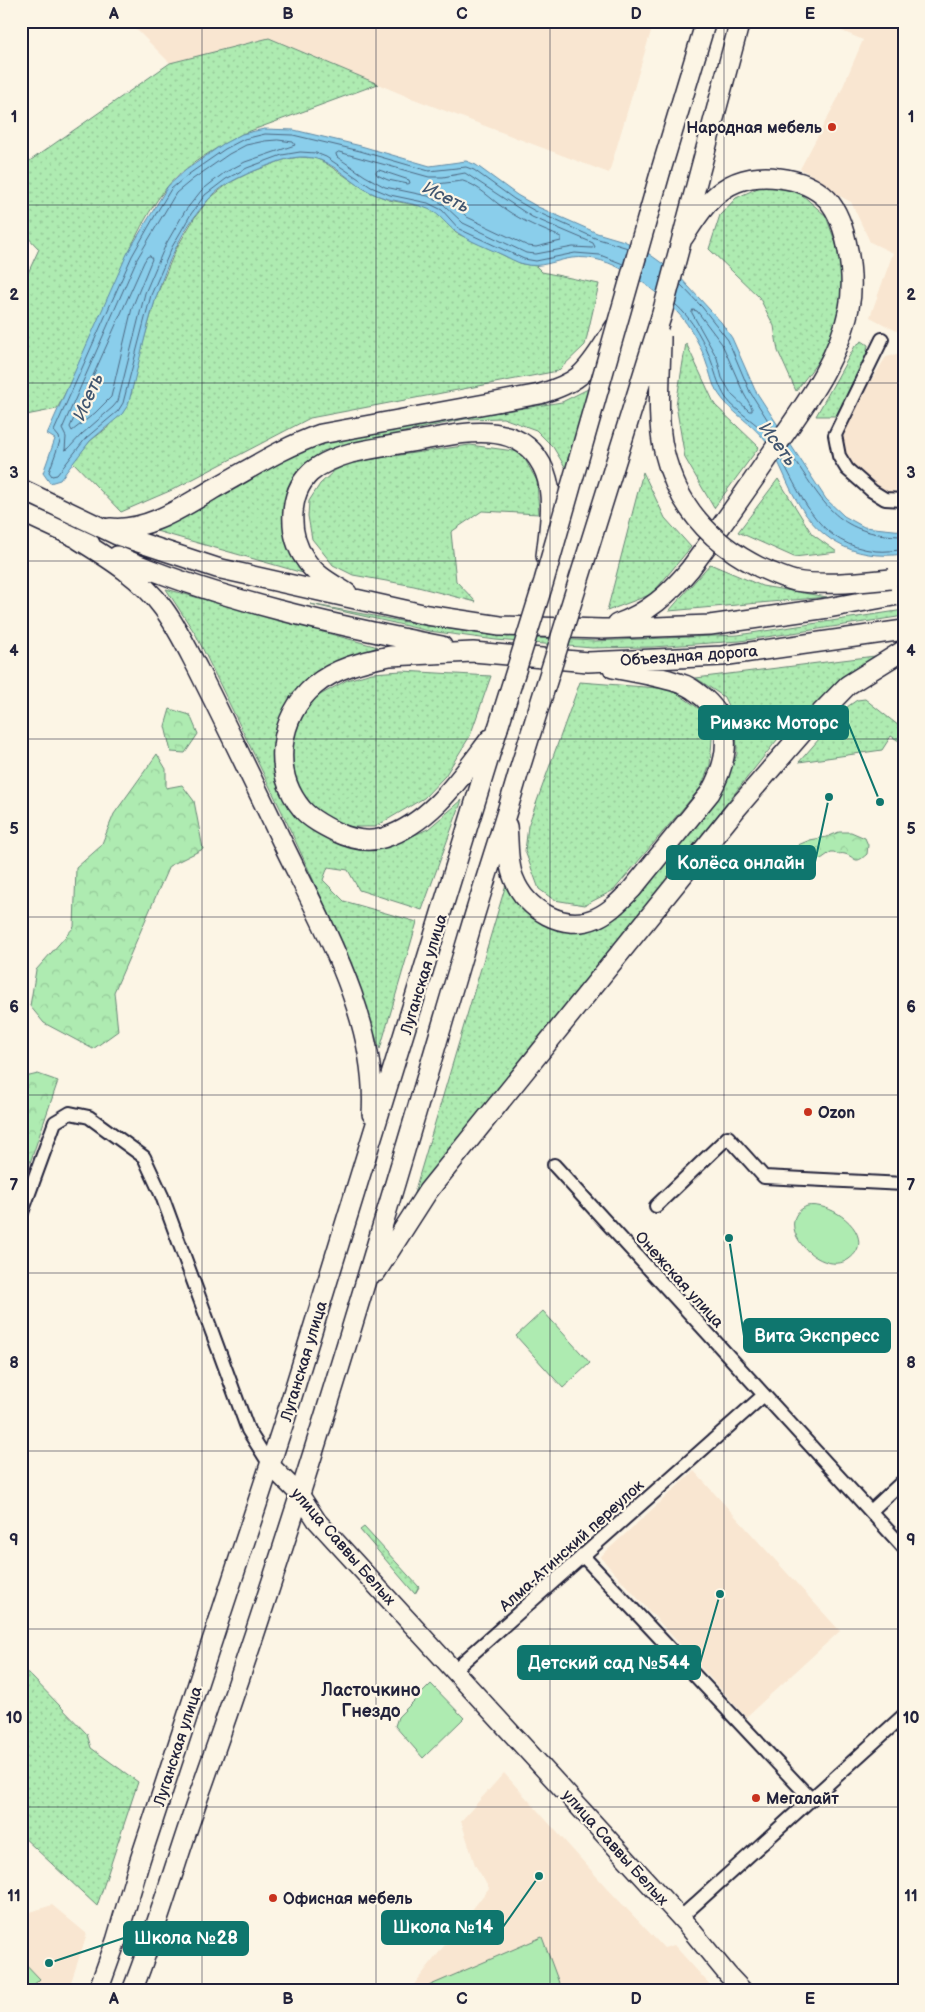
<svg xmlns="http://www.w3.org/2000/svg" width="925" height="2012" viewBox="0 0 925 2012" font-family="'Balsamiq Sans',sans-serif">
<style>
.built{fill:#f9e6d1}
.grass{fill:url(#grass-dots);stroke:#688676}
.forest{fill:url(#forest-crowns);stroke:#688676}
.park{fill:#aeebb1;stroke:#688676}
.water{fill:#8aceeb;stroke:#6089a5}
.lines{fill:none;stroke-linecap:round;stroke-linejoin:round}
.shore{stroke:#4c6781;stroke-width:1}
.street-casing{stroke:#22223b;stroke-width:16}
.secondary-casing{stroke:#22223b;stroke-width:21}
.primary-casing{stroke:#22223b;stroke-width:22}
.street{stroke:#fcf5e5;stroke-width:12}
.secondary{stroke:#fcf5e5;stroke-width:18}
.primary{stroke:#fcf5e5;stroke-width:19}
.primary-bridge-casing{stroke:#22223b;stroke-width:22;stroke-linecap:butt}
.primary-bridge{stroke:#fcf5e5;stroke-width:19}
.grid{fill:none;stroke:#22223b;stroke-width:1;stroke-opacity:0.55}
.poi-dot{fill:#c8321e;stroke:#fcf5e5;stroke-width:2}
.labels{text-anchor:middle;stroke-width:4.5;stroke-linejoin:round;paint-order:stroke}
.poi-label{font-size:16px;font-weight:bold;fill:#22223b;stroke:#fcf5e5;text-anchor:start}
.street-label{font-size:16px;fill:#22223b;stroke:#fcf5e5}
.water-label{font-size:18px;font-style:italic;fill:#415670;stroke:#fcf5e5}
.neighbourhood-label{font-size:18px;font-weight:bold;fill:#22223b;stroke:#fcf5e5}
.leader{fill:none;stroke:#0f766e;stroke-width:2}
.callout-dot{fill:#0f766e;stroke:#fcf5e5;stroke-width:2}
.callout{fill:#0f766e;stroke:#0f766e;stroke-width:2}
.callout-label{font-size:18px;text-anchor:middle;font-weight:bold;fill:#fff}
.neatline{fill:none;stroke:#22223b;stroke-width:2}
.grid-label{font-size:16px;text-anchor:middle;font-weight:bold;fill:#22223b}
</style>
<defs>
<pattern id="grass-dots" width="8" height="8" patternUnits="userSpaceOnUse" patternTransform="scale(1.25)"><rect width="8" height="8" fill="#aeebb1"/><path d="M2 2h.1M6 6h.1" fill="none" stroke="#95c999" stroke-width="1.8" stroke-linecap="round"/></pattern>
<pattern id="forest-crowns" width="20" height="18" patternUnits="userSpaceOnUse" patternTransform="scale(1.25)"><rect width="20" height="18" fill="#aeebb1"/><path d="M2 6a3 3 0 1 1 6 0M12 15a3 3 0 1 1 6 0" fill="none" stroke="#95c999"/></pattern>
</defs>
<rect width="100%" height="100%" fill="#fcf5e5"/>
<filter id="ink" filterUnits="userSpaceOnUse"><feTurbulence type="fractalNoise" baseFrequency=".02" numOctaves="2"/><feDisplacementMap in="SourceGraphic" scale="10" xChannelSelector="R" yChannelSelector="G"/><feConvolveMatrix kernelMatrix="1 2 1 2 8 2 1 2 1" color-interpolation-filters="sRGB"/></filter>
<g filter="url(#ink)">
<path class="built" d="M128,21H654L609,173L406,96L269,38L170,63Z
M830,21H904V335L870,317L893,253L870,242L851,202L819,185L821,180L800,169L838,98L863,40L828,25Z
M903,353L904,496L894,490L891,496L859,476L843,457V425L886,357Z
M694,1471L840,1631L746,1717L600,1557Z
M504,1773L606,1887L664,1948L674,1945L711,1986L712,1991H409L489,1888L475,1865L461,1821Z
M52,1905L87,1934L68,1991H21V1915Z"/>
<path class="grass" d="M269,38L378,84L242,134C218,147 184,166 167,187C141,219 125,260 109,298C93,336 76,373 57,409L21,416V288L39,249L21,230V167L170,63Z
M299,157L315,158L324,162L369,192L389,200L426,207L439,214L456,233L522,264L536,266L542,272L599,284L585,345L558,371L310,418L172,490L121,512L73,462L90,441L107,428L131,395L135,372L156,297L176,249L195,217L209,199L229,183L249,173L283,160Z
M781,185L800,193L826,216L836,244L843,276L839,313L825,352L796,391L778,351L774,326L759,297L709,249L720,215L736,198L762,186Z
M862,341L868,345L865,361L837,416H816L855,346Z
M686,343L715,405L759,447L714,508L685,458L676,405Z
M592,387L567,470L553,447L536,430L503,418L465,419L343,445L323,451L308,461L286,500L310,575L156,531L321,440L562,402Z
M470,445L521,452L537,481L539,514L482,511L451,532L456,581L476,602L414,586L353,575L333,565L312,539L308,516L309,501L320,484L334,471L352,462Z
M643,472L665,518L691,547L652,594L607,611Z
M778,479L812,534L837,552L794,557L738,532Z
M710,564L762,586L827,597L669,611Z
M166,589L378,647L344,659L275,743L276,783L299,818L387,847L428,829L462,800L422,910L359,890L348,870L328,867L323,880L344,901L417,922L380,1049L333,923L283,814L196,635Z
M310,604L422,625L497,636L595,641L738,635L904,610V616L740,641L652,647L592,648L496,640L429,631Z
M875,656L839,682L777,740L412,1200L509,874L522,902L602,924L620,915L721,795L737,754L736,723L724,697L696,678Z
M402,671L491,676L470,736L445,776L424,798L375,827H350L327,818L308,802L295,782L289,754L293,726L313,699L347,680L372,673Z
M580,682L671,689L704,712L713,727L710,765L701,787L614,890L585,905L554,900L539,889L525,851L528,826Z
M865,699L904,730V744L891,736L882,750L799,762L847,707L857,700Z
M364,1527L419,1587L415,1594L360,1530Z
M21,1669L32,1677L87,1734L91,1748L138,1782L97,1906L21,1835Z"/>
<path class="forest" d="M170,709L190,715L198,734L185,753L171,752L165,726Z
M157,754L166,769V788L182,785L194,801L203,849L169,866L114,992L118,1031L93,1049L44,1023L30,1006L36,970L74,927L76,868L101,846L114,814Z
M839,832H851L865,838L868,845L867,854C854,866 856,857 845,854C842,853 839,854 837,854L834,852H831L821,859L807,863C801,859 796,853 798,845L810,840L827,837Z
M38,1074L58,1081L21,1189V1078Z"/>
<path class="park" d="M807,1206C833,1201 879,1237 849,1259C821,1279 769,1223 807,1206Z
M543,1311L590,1363L563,1388L516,1336Z
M431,1684L464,1718L423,1758L395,1726L398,1717Z
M542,1937L562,1991H417Z
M21,1959L40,1979L27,1991H21Z"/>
<path class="water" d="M264,129L294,130L361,146L430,166L466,161L476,165L517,195L538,207L597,233L624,241L645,251L677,274L721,322L732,338L755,390L826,499L844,516L864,527L904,531V554C851,561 816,539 792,492C783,474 776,453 763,438C746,418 728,412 714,386C711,379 710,372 707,365C702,348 690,325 677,312C650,286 612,253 572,258C556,260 540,269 523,264C516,262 509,258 503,255C488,248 471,242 458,233C446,226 441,214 428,209C410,201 388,202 370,192C351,183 334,162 313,158C294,154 277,162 259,169C241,176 221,185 208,200C157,256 147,336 128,405L122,414L90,441L60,480L50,483L43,473L55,439L47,434L127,254L168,186L186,170L223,144L242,134Z"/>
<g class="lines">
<path class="shore" d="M278,140L293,142L295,145L245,162L224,173L201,191L185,211L166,244L145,293L118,401L113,407L82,434L68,449L65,450L66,437L62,429L137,259L176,193L193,179L229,154L246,145L265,141Z
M339,152L429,177H443L465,173L532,217L593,243L595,247L592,248L573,247L536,254L526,253L463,223L443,204L428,196L385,187L365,176L337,157L336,154Z
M379,170L409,180L410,183L408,184L388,180L377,175L376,172Z
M463,181C478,185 492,200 505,209C522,221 541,229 561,237V241L536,247L528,246L467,217L449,199L429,187L431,185Z
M150,256L152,259L132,308L111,397L95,413L72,431L70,427L144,262L147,257Z
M623,264L600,255L575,253L536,261L524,259L459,229L442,210L428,203L390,195L371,187L326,157L316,153L300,152L282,155L247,168L226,179L205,195L191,214L172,247L151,295L123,403L118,411L86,438L57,475L52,476L49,472L60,441L59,437L54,431L132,256L157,212L171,189L189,174L225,149L244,139L265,134L293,135L360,151L429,171L466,167L474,170L514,199L535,211L595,238L628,248
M681,285L702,307L728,340L750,392L774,430
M675,304C692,318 705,343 712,363C716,375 719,387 726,398C738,414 758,422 769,438
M693,310L697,311L722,344L744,394L752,408V411H749L732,395L722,378L717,358L692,313Z
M787,449C823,499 833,536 904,536
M781,458C804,502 820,545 876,551C886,552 895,550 904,550"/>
<g class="street-casing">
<path id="street" d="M882,339L835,435L839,456L847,469L872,491L885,499L904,500
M554,1165L904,1548
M656,1206L728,1137L764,1177L904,1184
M21,1215L55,1122L70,1113L89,1117L144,1157L162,1196L248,1430L270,1465
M871,1511L904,1480
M582,1555L811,1799
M454,1670L764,1395
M680,1918L904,1715"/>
</g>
<g class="secondary-casing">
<path id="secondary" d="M270,1465L300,1495L317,1521L687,1925L728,1975L743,1991"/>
</g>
<g class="primary-casing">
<path id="primary" d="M661,170L706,21
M661,317L740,21
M21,489L117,535L217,568L427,615L500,626L602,629L710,625L828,608L904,594
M21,512L90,544
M110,528C147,532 184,506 215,488C250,469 283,447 321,434L540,394C553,390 568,385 579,376C594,363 604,343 615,327
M79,540C110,559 142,579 163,608C177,627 187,648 198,669C228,729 257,789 286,850C325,930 378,1022 372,1114
M117,556C219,600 334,625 442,646
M347,593C331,583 315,575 305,559C288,535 288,494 310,473C321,463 337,457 351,453C375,448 399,444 423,440C467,432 524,419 545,472C555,498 549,529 546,556
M617,624C648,613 669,594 690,569C720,528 749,487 777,445C806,403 839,359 849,308C855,279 848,222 827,199C814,186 796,180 779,178C761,175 740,178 724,189C706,201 695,220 683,238
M490,739C461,777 431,823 383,838C367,843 351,839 336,832C324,826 310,819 302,809C271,772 279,716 314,686C335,668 364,661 390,656L473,652L588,662L722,656L904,630
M507,826C509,843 507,863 514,879C526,910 564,932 596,918C610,912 621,900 632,889L710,793C728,761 735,725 704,698C698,693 690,686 682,684C660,676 636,673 613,668
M376,1272L428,1191L737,808L810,724L848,685L904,650
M98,1991L116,1941L140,1860L286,1416L498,728
M132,1991C159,1923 178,1853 203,1784C302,1505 384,1221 468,937C484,882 503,827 519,771"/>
</g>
<use href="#street" class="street"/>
<use href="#secondary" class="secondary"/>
<use href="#primary" class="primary"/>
<g class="primary-bridge-casing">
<path id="primary-bridge" d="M661,336C661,368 656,421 664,451C677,505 709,542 759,567C770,572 783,578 795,581C826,586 858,582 890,579
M498,728L544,581L661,170
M519,771L661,317"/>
</g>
<use href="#primary-bridge" class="primary-bridge"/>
</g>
</g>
<path class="grid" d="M202,21V1991M376,21V1991M550,21V1991M724,21V1991M21,205H904M21,383H904M21,561H904M21,739H904M21,917H904M21,1095H904M21,1273H904M21,1451H904M21,1629H904M21,1807H904"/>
<g class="poi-dot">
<circle cx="832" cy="127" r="5"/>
<circle cx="808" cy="1112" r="5"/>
<circle cx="756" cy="1798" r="5"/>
<circle cx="273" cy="1898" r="5"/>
</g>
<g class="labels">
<g class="poi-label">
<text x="822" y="133" text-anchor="end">Народная мебель</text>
<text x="818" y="1118">Ozon</text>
<text x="766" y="1804">Мегалайт</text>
<text x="283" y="1904">Офисная мебель</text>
</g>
<g class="street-label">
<text transform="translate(689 655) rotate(-4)" y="6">Объездная дорога</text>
<text transform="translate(423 974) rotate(-73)" y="6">Луганская улица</text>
<text transform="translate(680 1279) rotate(48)" y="6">Онежская улица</text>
<text transform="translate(303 1361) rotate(-73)" y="6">Луганская улица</text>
<text transform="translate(571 1545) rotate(-42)" y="6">Алма-Атинский переулок</text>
<text transform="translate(344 1546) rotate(49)" y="6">улица Саввы Белых</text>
<text transform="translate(177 1746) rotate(-72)" y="6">Луганская улица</text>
<text transform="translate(616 1847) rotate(48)" y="6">улица Саввы Белых</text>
</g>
<g class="water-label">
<text transform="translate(446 197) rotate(26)" y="6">Исеть</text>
<text transform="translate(88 397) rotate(-66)" y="6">Исеть</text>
<text transform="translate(778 444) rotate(53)" y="6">Исеть</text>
</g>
<g class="neighbourhood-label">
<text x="371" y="1696">Ласточкино<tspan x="371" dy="21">Гнездо</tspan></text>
</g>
</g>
<path class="leader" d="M880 802L848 723M829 797L815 862M729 1238L744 1336M720 1594L700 1663M539 1876L503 1927M49 1963L124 1938"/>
<g class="callout-dot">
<circle cx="880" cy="802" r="5"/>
<circle cx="829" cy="797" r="5"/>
<circle cx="729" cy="1238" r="5"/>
<circle cx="720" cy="1594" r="5"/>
<circle cx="539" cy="1876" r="5"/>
<circle cx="49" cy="1963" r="5"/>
</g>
<g class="callout">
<rect x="699" y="706" width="149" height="33" rx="5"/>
<rect x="667" y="846" width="148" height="33" rx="5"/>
<rect x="744" y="1319" width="146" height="33" rx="5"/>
<rect x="518" y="1646" width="182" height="33" rx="5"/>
<rect x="382" y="1911" width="121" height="33" rx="5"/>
<rect x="124" y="1922" width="124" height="33" rx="5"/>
</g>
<g class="callout-label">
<text x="774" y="729">Римэкс Моторс</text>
<text x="741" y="869">Колёса онлайн</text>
<text x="817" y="1342">Вита Экспресс</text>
<text x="609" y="1669">Детский сад №544</text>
<text x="443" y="1933">Школа №14</text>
<text x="186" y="1944">Школа №28</text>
</g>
<rect width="925" height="2012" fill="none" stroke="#fcf5e5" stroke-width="55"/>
<rect x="28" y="28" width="870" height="1956" class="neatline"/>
<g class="grid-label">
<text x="114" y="19">A</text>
<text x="288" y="19">B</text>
<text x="462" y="19">C</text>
<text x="636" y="19">D</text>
<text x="810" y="19">E</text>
<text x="14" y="122">1</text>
<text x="911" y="122">1</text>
<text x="14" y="300">2</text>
<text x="911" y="300">2</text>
<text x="14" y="478">3</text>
<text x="911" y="478">3</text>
<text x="14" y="656">4</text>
<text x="911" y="656">4</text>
<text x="14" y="834">5</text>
<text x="911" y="834">5</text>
<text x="14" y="1012">6</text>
<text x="911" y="1012">6</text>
<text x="14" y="1190">7</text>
<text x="911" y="1190">7</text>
<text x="14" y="1368">8</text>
<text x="911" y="1368">8</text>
<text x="14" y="1545">9</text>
<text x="911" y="1545">9</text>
<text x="14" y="1723">10</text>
<text x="911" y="1723">10</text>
<text x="14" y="1901">11</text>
<text x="911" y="1901">11</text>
<text x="114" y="2004">A</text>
<text x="288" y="2004">B</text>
<text x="462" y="2004">C</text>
<text x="636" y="2004">D</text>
<text x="810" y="2004">E</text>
</g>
</svg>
